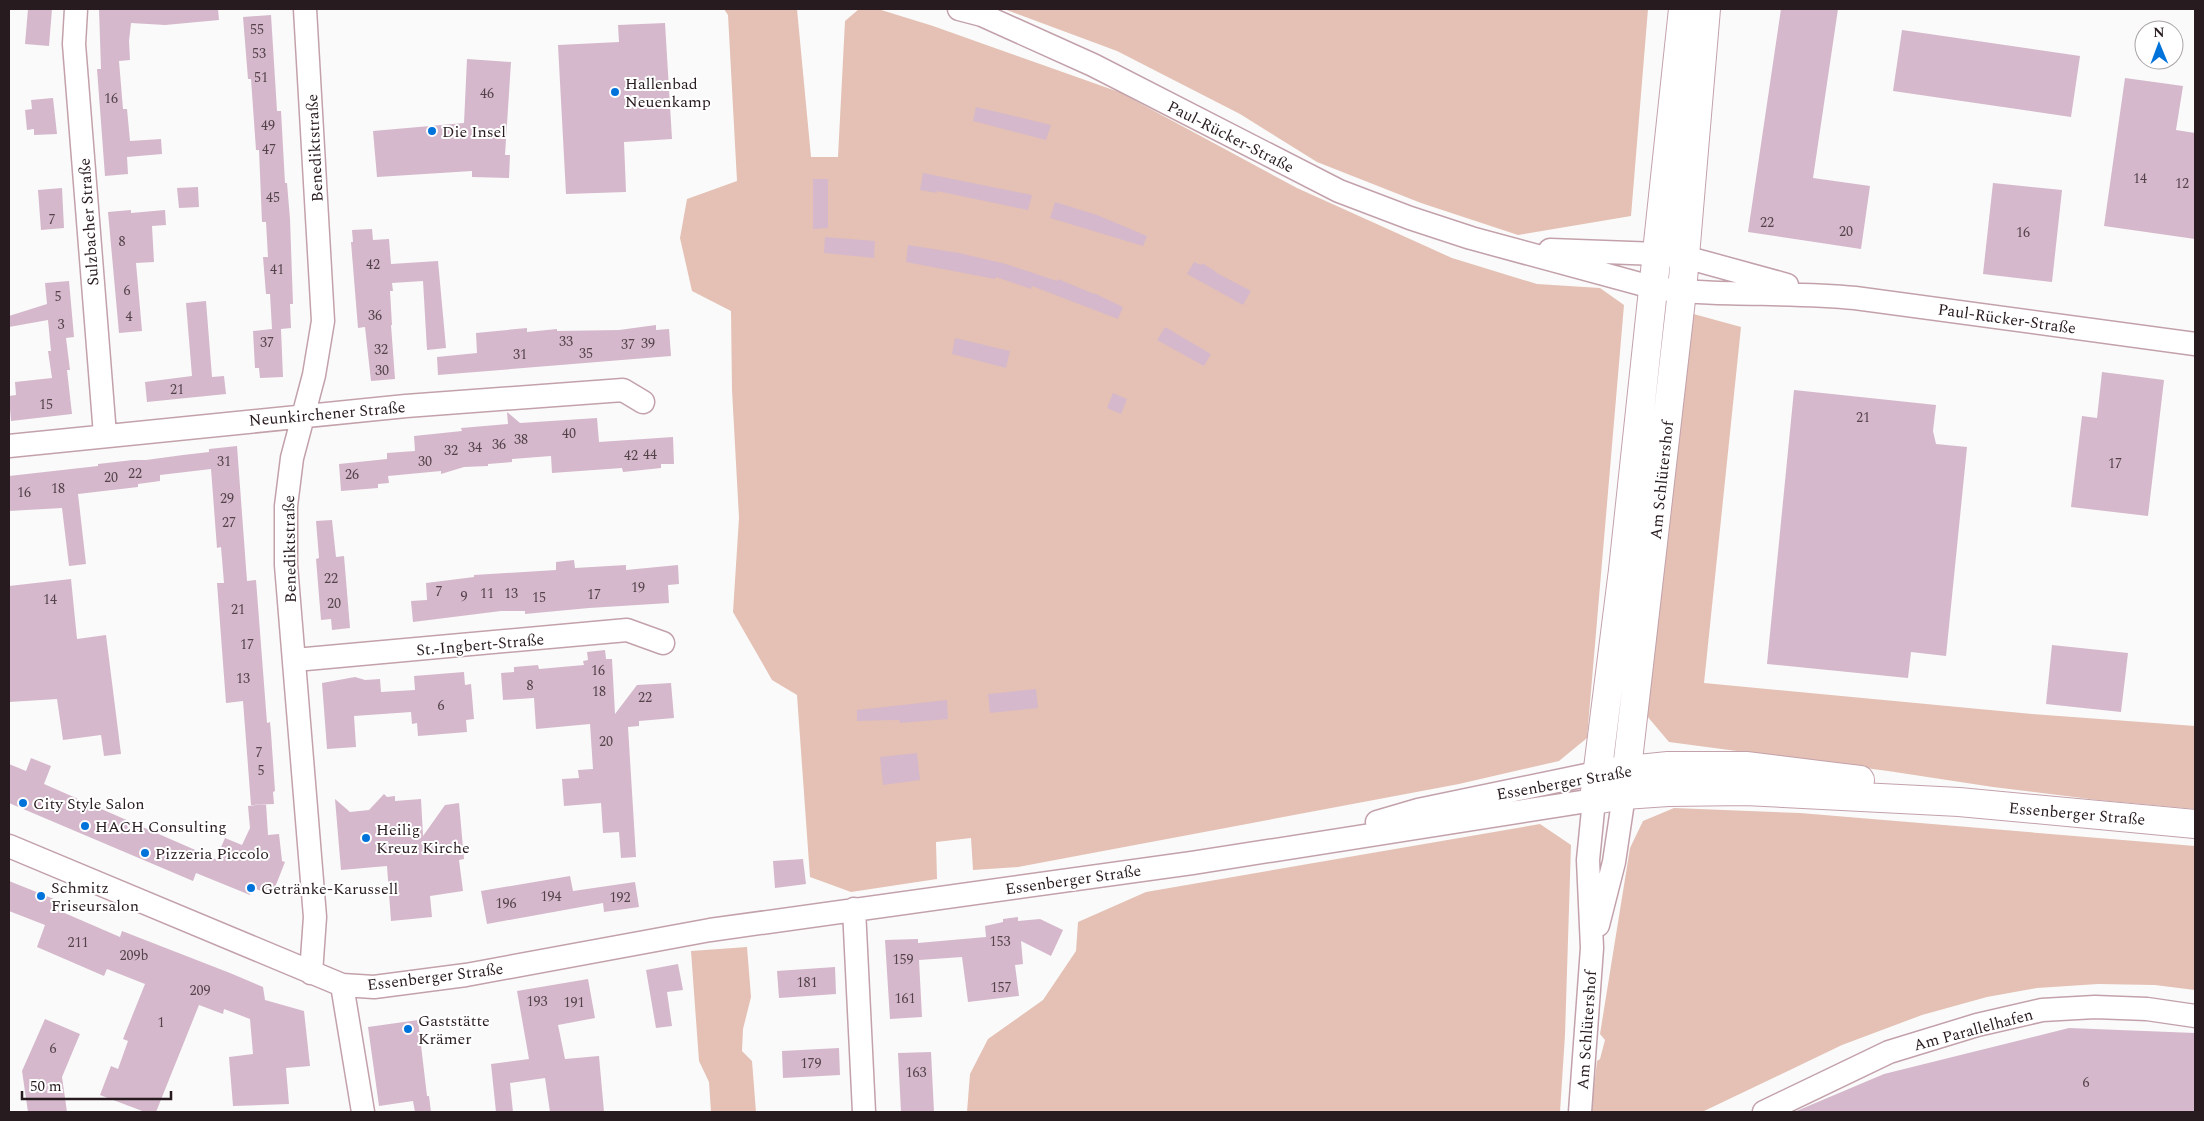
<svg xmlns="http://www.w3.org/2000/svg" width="2204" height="1121" viewBox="0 0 2204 1121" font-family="Spectral,serif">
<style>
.green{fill:#e4c1b4}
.building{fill:#d5b8cb}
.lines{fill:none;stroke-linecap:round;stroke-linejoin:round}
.street-casing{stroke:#c3a1aa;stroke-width:25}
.secondary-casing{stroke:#c3a1aa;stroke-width:30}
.street{stroke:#fff;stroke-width:22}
.secondary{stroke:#fff;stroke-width:28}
.poi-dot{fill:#0073da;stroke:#fff;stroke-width:2}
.labels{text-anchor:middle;stroke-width:4;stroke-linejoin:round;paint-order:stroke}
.number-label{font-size:14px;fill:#53424a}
.poi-label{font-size:16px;fill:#281b1f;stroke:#fff;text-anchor:start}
.street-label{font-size:16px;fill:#281b1f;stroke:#fff}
</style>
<rect width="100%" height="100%" fill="#fafafa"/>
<path class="green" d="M724,9H797L811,157H838L845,21L859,9H878L933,26L1119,92L1297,188L1452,258L1537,284L1600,288L1624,305L1587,738L1559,761L1459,784L1018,867L973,870L971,838L936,842L937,879L851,892L810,877L797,695L772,680L733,612L739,518L732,390L731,311L692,291L680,238L687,199L737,181L728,15Z
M1004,9H1648L1631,216L1518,235L1421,203L1317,162L1240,114L1117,51Z
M1690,313L1741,327L1704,683L2032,714L2195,726V809L2098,800L1993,787L1888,771L1669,742L1647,716Z
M1674,808L1800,813L2195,846V990L2155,985L2098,984L2037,988L1987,997L1922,1015L1842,1045L1702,1112H1591L1597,1061L1600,1059L1605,1040L1600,1034L1630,848L1643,821Z
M1540,824L1571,845L1565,1035L1560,1112H967L970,1074L988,1039L1043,1000L1076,951L1078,922L1146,892Z
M747,947L751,997L743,1029L742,1051L752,1061L756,1112H711L709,1082L699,1061L691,951Z"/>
<path class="building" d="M28,9H52L49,46L25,44Z
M99,9H218L219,20L165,25L131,23L129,41L130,60L119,61L123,109H127L130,141L161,139L162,154L127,157L128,174L105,176L97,69H101Z
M1781,9H1838L1813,178L1870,186L1861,249L1748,232Z
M271,15L277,111H281L285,183H287L290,219L293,304H290L291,328L281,329L283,377L260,378L259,368H255L253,331L272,329L270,294H266L263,257H268L266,222H262L259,150H256L251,79H248L243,17Z
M665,23L672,139L624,142L626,192L566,194L558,45L619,42L618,25Z
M1902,30L2080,56L2071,117L1893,91Z
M467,59L511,62L505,155H510L509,178L472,177V171L377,177L373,131L464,123Z
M2125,78L2183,86L2176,130L2195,133V239L2104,226Z
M53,98L57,134L34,135V129L27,130L25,110L32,109L31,100Z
M976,107L1051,125L1046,140L973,121Z
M923,173L1032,195L1028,210L937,191V193L920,190Z
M813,179H828V228L813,229Z
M1993,183L2062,190L2052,282L1983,274Z
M198,187L199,207L179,208L177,188Z
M62,188L64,228L41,230L38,190Z
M1055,202L1097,215L1147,236L1143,246L1050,218Z
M131,210V213L165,210L166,225L152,226L154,262L136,263L142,331L119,333L108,212Z
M372,229L373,240L389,239L391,264L438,261L446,348L427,350L423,281L392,283L393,291H390L392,325H391L395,379L371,381L365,327L358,328L351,242H353L352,230Z
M825,237L875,241L874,258L824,253Z
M908,245L959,253L1006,264L1057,281L1058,279L1094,294V293L1123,307L1118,319L1032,286L1031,289L996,277L995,279L906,262Z
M1194,262L1201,265L1202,263L1215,271V272L1251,291L1243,305L1187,274Z
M69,281L74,337L66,338L70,370H67L72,414L11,421L9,396L16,395L15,382L52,378L48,351H51L48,320L9,327V316L47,304L45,283Z
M206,301L212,377L224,376L226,394L147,402L145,382L192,376L186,303Z
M656,325V330L669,329L671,356L438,375L437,357L477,353L476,333L527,328V332L557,329V331L619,330Z
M1165,327L1211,354L1204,366L1157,340Z
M955,338L1010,351L1006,368L952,354Z
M2102,372L2164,380L2148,516L2071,507L2082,416L2097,418Z
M1794,390L1936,405L1933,431L1936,444L1967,447L1946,656L1911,652L1908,678L1767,664Z
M1113,393L1127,399L1121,414L1107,408Z
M507,412L520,423L597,418L599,442L673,437L674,464H661V468L623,472L622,468L552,473L551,456L512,459V462L488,464V466L464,467L441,474V471L388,476L389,483L378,484V488L341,491L339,464L387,459V453L415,451L414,436L462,431L461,428L508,424Z
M237,446L247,581L256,580L267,723L270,722L271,733L275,791L273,792L274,804L251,805L243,701L226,703L217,583H224L221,547L217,548L211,469L160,475V481L138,484V487L78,494L86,564L69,566L62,508L9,511V476L98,466V464L133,460H146L183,455L209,452V449Z
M332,520L336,557L344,556L350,628L332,630L331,619L321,620L316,559L319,558L316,521Z
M574,560L575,568L626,565V570L678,565L679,584L668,585L669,603L589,608L525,614V611H501L413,622L411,601L427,600L426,583L474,577V575L556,570V562Z
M71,579L77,639L106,635L121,754L104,756L101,735L63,740L57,699L9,702V586Z
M2052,645L2128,653L2121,712L2046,704Z
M605,650L606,659H612L615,714L637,685L671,683L674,718L639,721V726L628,727L636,857L621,858L619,832L603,833L601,803L564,806L562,779L579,778L578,770L593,769L590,724L536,729L534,698L503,700L501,673L514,672V667L538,665L539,669L584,665L583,661L588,660L587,652Z
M464,672L465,685L471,684L474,719L466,720L467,732L418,736L417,723L412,724L411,712L354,716L356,747L327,749L322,683L355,677L365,680L380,679L381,692L415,690L414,676Z
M1036,689L1038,708L990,713L988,694Z
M947,700L948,719L900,723L899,720L857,721V710Z
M917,753L920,780L883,785L880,757Z
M31,758L51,766L44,784L216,859L225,838L242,845L250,828L248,806L266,804L268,835L279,834L282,861L285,862L272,895L253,888L250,895L196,873L193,881L9,803V764L26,771Z
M384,794L387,797L395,796V801L421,799L423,836L445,805L459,803L464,859L459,860L463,891L430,896L432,917L391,921L387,866L341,870L335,799L350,812L369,810Z
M803,859L806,884L775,888L773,861Z
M570,876L573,891L635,882L639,907L604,912L603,903L487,924L481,891Z
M9,881L54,899L53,908L120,937L122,931L230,973L263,987L265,1000L304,1011L310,1066L286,1068L289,1104L233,1106L229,1057L253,1054L250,1019L224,1009L223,1014L199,1005L156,1112H145L100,1095L111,1066L118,1069L128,1041L123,1039L145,984L107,969L104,976L37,947L45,925L9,911Z
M1018,917V921L1040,919L1063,930L1051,956L1021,941L1023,964L1015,965L1019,996L968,1002L962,957L919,960L922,1017L890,1019L885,940L918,939V943L986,937L985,926L1003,922V919Z
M678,964L683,990L667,992L672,1026L656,1028L646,970Z
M835,967L836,994L779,998L777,971Z
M588,979L595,1018L558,1025L565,1059L599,1056L604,1112H550L545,1078L510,1083L513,1112H496L491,1064L529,1059L517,991Z
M45,1019L80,1034L62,1077L67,1112H28L22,1071Z
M418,1020L427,1096H429L431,1112H415L413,1101L379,1106L368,1027Z
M2069,1028L2195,1033V1112H1794L1884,1074Z
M839,1048L840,1075L783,1078L782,1051Z
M931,1052L934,1112H901L898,1053Z"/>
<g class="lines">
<g class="street-casing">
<path id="street" d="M76,9L74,44L105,435
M305,9L323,321L314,375L292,458L286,506V565L315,917L311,973
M959,9L982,15L1093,65L1339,191L1410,218L1471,238L1655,288C1721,297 1788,291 1855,298L2195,344
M1550,250L1658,254L1685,257L1787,285
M9,446L406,406L623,390L643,402
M295,660L627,630L663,643
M1377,822L1418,810L1596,773
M9,846L342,985L374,987L466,975L710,930L1192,863L1594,800L1588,860L1592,948L1580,1112
M854,909L864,1112
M1598,925L1614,862L1624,795
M342,985L363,1112
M1764,1112L1889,1052L1977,1025L2042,1010L2095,1007L2147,1009L2195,1016"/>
</g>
<g class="secondary-casing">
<path id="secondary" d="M1683,9L1623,570L1594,800L1624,795L1668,792L1745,791L1959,802L2195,824
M1609,772L1668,766H1746L1860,780
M1624,795L1682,291L1706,9"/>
</g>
<use href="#street" class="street"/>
<use href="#secondary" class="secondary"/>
</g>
<g class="poi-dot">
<circle cx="615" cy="92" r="5"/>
<circle cx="432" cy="131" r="5"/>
<circle cx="23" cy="803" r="5"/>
<circle cx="85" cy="826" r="5"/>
<circle cx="366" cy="838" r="5"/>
<circle cx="145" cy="853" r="5"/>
<circle cx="251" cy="888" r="5"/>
<circle cx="41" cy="896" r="5"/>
<circle cx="408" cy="1029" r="5"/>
</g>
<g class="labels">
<g class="number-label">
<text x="257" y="34">55</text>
<text x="259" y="58">53</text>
<text x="261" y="82">51</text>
<text x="487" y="98">46</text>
<text x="111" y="103">16</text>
<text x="268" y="130">49</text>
<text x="269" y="154">47</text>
<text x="2140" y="183">14</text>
<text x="2182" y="188">12</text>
<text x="273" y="202">45</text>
<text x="52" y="224">7</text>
<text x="1767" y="227">22</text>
<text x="1846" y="236">20</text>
<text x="2023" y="237">16</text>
<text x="122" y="246">8</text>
<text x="373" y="269">42</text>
<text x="277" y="274">41</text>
<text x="127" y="295">6</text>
<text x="58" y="301">5</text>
<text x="375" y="320">36</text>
<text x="129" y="321">4</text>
<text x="61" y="329">3</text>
<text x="566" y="346">33</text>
<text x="267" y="347">37</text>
<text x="648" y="348">39</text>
<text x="628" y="349">37</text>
<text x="381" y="354">32</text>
<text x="586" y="358">35</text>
<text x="520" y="359">31</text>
<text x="382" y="375">30</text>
<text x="177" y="394">21</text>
<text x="46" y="409">15</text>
<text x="1863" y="422">21</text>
<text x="569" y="438">40</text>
<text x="521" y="444">38</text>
<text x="499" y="449">36</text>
<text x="475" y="452">34</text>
<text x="451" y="455">32</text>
<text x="650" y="459">44</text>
<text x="631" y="460">42</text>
<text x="224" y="466">31</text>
<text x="425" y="466">30</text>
<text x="2115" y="468">17</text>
<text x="135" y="478">22</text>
<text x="352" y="479">26</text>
<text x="111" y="482">20</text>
<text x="58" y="493">18</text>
<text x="24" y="497">16</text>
<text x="227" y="503">29</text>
<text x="229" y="527">27</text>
<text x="331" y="583">22</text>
<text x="638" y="592">19</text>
<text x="439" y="596">7</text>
<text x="487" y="598">11</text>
<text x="511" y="598">13</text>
<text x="594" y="599">17</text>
<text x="464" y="601">9</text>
<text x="539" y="602">15</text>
<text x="50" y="604">14</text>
<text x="334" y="608">20</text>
<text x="238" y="614">21</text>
<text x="247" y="649">17</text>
<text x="598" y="675">16</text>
<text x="243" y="683">13</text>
<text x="530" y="690">8</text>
<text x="599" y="696">18</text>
<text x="645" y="702">22</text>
<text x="441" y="710">6</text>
<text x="606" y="746">20</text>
<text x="259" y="757">7</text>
<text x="261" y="775">5</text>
<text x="551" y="901">194</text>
<text x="620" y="902">192</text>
<text x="506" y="908">196</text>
<text x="1000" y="946">153</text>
<text x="78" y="947">211</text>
<text x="134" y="960">209b</text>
<text x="903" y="964">159</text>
<text x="807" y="987">181</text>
<text x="1001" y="992">157</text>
<text x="200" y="995">209</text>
<text x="905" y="1003">161</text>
<text x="537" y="1006">193</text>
<text x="574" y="1007">191</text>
<text x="161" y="1027">1</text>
<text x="53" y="1053">6</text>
<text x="811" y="1068">179</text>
<text x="916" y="1077">163</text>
<text x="2086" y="1087">6</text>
</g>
<g class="poi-label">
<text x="625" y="89">Hallenbad<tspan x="625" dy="18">Neuenkamp</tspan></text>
<text x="442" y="137">Die Insel</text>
<text x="33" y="809">City Style Salon</text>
<text x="95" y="832">HACH Consulting</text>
<text x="376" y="835">Heilig<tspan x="376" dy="18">Kreuz Kirche</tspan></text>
<text x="155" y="859">Pizzeria Piccolo</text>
<text x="51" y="893">Schmitz<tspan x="51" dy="18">Friseursalon</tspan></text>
<text x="261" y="894">Getränke-Karussell</text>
<text x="418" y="1026">Gaststätte<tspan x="418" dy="18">Krämer</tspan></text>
</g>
<g class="street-label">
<text transform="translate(1231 136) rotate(27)" y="6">Paul-Rücker-Straße</text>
<text transform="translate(314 148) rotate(-93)" y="6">Benediktstraße</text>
<text transform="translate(88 222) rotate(-94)" y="6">Sulzbacher Straße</text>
<text transform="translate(2007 318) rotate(8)" y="6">Paul-Rücker-Straße</text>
<text transform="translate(327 413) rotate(-5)" y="6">Neunkirchener Straße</text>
<text transform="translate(1661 480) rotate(-84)" y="6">Am Schlütershof</text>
<text transform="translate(289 549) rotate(-91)" y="6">Benediktstraße</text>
<text transform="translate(480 644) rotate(-5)" y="6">St.-Ingbert-Straße</text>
<text transform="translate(1564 782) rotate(-10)" y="6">Essenberger Straße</text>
<text transform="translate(2077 813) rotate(5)" y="6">Essenberger Straße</text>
<text transform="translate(1073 879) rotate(-8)" y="6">Essenberger Straße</text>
<text transform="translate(435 976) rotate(-7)" y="6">Essenberger Straße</text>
<text transform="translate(1973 1029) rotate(-15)" y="6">Am Parallelhafen</text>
<text transform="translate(1586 1030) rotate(-86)" y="6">Am Schlütershof</text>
</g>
</g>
<rect width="2204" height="1121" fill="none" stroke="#281b1f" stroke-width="20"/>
<g transform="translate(2159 45) rotate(359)"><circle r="24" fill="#ffffff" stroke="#a9a4a5"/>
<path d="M0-4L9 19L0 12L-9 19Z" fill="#0073da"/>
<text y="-8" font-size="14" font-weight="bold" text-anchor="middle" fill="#281b1f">N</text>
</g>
<path d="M22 1091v8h149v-8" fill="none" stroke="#281b1f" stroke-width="2.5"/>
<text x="30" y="1091" font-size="15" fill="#281b1f" stroke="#ffffff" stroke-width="4" paint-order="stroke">50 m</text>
</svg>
